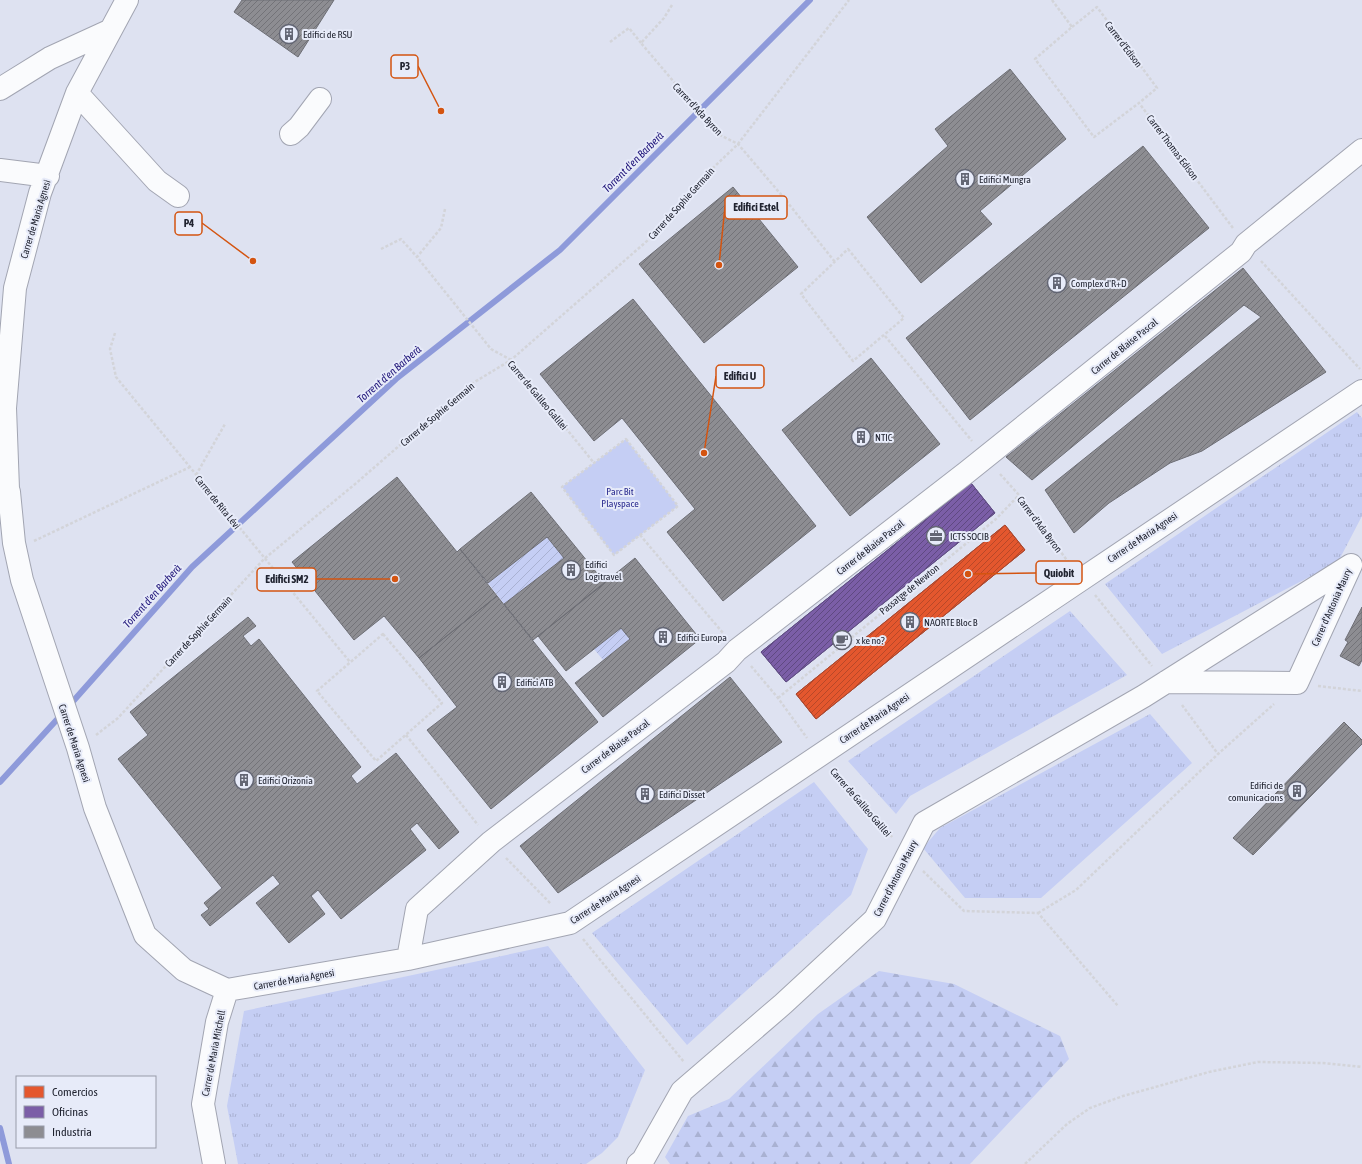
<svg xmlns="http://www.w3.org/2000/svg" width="1362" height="1164" viewBox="0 0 1362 1164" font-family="'Asap Condensed',sans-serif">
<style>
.grass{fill:url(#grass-tufts)}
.forest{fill:url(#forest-firs)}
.park{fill:#c5cef4}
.garden{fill:url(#garden-furrows)}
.shops{fill:url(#shops-hatch);stroke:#aa482f}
.offices{fill:url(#offices-hatch);stroke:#604d84}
.industry{fill:url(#industry-hatch);stroke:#6d6e75}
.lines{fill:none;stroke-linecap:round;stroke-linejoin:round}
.stream{stroke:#8e9ada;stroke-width:6}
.minor-casing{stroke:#a2a5b2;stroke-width:24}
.path{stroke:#d3d4d9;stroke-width:2.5;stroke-dasharray:3 2;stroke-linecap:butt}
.minor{stroke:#fafbfd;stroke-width:22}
.labels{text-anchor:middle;stroke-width:4;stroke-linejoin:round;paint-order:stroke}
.poi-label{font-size:10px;fill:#212431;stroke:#e7ebf9;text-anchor:start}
.street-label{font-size:10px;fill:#212431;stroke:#e7ebf9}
.park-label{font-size:10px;fill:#2a2b8f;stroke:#e7ebf9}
.water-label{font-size:11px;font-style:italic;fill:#1d1278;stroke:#e7ebf9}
.leader{fill:none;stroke:#d45410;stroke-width:1.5}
.callout-dot{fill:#d45410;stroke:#e7ebf9;stroke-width:1.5}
.callout{fill:#e7ebf9;stroke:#d45410;stroke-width:1.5}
.callout-label{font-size:11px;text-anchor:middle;font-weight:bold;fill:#212431}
</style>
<defs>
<pattern id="grass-tufts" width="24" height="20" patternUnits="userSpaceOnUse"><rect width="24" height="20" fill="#c5cef4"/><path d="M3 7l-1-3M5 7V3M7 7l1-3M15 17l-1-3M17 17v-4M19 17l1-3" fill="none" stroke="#a9b1d2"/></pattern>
<pattern id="forest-firs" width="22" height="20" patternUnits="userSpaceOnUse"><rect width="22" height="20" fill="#c5cef4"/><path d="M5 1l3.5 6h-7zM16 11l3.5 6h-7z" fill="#a9b1d2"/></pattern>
<pattern id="garden-furrows" width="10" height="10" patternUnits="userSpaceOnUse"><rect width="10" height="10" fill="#c5cef4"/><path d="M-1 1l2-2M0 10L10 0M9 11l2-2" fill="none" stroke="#a9b1d2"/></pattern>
<pattern id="shops-hatch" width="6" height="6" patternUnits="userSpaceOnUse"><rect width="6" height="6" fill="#e4572e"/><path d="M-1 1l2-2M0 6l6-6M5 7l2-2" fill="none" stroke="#b84828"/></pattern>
<pattern id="offices-hatch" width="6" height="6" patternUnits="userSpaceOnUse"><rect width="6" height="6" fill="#7b5ea7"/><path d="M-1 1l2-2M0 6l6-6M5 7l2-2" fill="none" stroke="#5f4981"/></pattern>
<pattern id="industry-hatch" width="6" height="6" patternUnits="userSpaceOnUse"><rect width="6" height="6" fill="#8d8d92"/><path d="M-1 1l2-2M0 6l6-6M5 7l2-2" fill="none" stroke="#737378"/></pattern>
</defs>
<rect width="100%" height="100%" fill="#dee2f1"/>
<path class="grass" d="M1357,412L1362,418V516L1338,562L1162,654L1105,584Z
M1070,611L1127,675L910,796L896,814L848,761Z
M1150,714L1192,763L1041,898H965L923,848L940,828Z
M814,782L868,849L851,895L687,1045L592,933Z
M548,946L645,1070L618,1137L602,1153L586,1164H238L227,1106L244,1011Z"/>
<path class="forest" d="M879,971L954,984L1060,1036L1069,1059L970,1164H670L665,1157L688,1116L729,1099L818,1014Z"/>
<path class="park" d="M626,439L678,506L614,555L562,487Z"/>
<path class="garden" d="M547,537L564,558L504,604L488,583Z
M621,628L630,639L603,660L594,649Z"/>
<path class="shops" d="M1005,525L1025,550L816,719L796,694Z
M1005,525L1025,550L816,719L796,694Z"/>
<path class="offices" d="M971,483L995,513L786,682L761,652Z
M971,483L995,513L786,682L761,652Z"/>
<path class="industry" d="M242,0H334L298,57L234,12Z
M1010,69L1066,139L980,211L992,224L921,283L867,217L948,146L935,129Z
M1143,146L1209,228L970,420L906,338Z
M733,187L798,267L704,343L639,264Z
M1243,268L1326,372L1202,451L1170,463L1109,503L1074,533L1045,490L1261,317L1244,305L1032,480L1006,457Z
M633,299L816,526L723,601L667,532L695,509L622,418L594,441L540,374Z
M871,358L940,444L850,516L782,430Z
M397,477L457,552L460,549L497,596L419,658L384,616L354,640L292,562Z
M531,492L605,583L533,640L504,604L564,558L547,537L488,583L460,549Z
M635,558L700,639L603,717L575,683L630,639L621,628L566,671L538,636Z
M497,596L598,722L491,809L427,730L457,707L419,658Z
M1362,607V660L1359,666L1340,656L1348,642L1345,640Z
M248,617L256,626L243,636L251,646L259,639L361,767L351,776L357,784L396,753L459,832L439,849L417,823L410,829L426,850L341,919L318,890L311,896L325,914L289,943L256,903L280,884L273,875L210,926L201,915L209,909L204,903L222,888L118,759L148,735L130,712Z
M730,677L782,742L558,893L520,846Z
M1344,722L1362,740V744L1253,855L1233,838Z"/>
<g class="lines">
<path class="stream" d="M68,707L192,567L396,379L560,250L810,0
M0,782L62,714
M0,1128L9,1164"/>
<g class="minor-casing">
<path id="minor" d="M127,0L77,93L40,193L15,288L5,408L8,489L9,492L14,543L22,580L78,748L95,808L145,935L184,970L227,990L408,959L570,923L1362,391
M0,89L50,58L109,31
M77,93L157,181L178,196
M291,134L299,127L320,99
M0,170L48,176
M408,959L417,909L491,842L726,662L737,650L967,472L1241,252L1246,244L1362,150
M214,1164L203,1104L217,1022L227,990
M638,1164L643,1160L682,1091L783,1004L875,919L924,823L1144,696L1351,565L1297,683L1166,682"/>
</g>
<path class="path" d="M1052,0L1072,27L1035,59L1094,137L1139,103L1233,228
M672,5L664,18L641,43L718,134L738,144L784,198L835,262
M1072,27L1097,7L1157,88L1139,103
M610,42L629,28L641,43
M445,209L441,228L417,257L491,349L511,360L594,463
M381,249L401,239L417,257
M848,249L904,318L853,361L801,294Z
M1261,261L1360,369
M115,333L110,349L116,377L350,662
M885,336L972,441
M626,439L678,506L614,555L562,487Z
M1000,474L1019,495L1069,563
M196,475L225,424
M640,535L723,633
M34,541L190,467
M1095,595L1152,666
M383,634L442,703L376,761L317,691Z
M751,666L778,698L807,738
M1318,686L1362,691
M778,698L996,519L1019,495
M1182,705L1218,754
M96,735L118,718L264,559L354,485L468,386L511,360L655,234L713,168L738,144L849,0
M406,735L478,825
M834,771L893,838
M506,858L551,904
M923,871L964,911L1038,913L1118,1006
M1038,913L1076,890L1218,754L1274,704
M583,939L684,1062
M1025,1164L1067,1124L1090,1108L1123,1096L1209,1072L1258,1062L1323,1063L1362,1067"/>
<use href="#minor" class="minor"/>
</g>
<defs>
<g id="building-ring" transform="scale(1)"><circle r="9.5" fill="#e7ebf9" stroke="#636674" stroke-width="1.5"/><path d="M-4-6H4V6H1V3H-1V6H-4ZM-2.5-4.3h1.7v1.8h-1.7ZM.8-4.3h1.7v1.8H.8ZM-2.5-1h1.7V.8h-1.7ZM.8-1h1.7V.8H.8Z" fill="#636674"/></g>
<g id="office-ring" transform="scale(1)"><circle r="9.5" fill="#e7ebf9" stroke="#636674" stroke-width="1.5"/><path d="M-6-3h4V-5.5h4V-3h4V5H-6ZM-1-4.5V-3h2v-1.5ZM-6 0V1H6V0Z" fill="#636674"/></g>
<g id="cafe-ring" transform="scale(1)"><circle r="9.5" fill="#e7ebf9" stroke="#636674" stroke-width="1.5"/><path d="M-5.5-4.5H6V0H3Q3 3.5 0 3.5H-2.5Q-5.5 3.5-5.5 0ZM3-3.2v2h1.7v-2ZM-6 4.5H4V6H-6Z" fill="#636674"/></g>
</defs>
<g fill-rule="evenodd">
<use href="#building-ring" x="289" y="34"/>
<use href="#building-ring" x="965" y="179"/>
<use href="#building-ring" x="1057" y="283"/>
<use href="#building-ring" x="861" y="437"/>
<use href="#office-ring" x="936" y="536"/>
<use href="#building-ring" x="571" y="570"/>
<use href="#building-ring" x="910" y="622"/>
<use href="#building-ring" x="663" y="637"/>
<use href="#cafe-ring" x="842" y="640"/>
<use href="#building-ring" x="502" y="682"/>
<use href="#building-ring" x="244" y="780"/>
<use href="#building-ring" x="1297" y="791"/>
<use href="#building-ring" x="645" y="794"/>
</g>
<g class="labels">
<g class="poi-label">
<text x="303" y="38">Edifici de RSU</text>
<text x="979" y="183">Edifici Mungra</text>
<text x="1071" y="287">Complex d'R+D</text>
<text x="875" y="441">NTIC</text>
<text x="950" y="540">ICTS SOCIB</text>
<text x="585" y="568">Edifici<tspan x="585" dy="12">Logitravel</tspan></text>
<text x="924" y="626">NAORTE Bloc B</text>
<text x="677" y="641">Edifici Europa</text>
<text x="856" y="644">x ke no?</text>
<text x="516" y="686">Edifici ATB</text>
<text x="258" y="784">Edifici Orizonia</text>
<text x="1283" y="789" text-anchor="end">Edifici de<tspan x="1283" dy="12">comunicacions</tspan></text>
<text x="659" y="798">Edifici Disset</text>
</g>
<g class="street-label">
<text transform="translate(1124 44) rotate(53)" y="4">Carrer d'Edison</text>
<text transform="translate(698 109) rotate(47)" y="4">Carrer d'Ada Byron</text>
<text transform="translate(1173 147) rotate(53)" y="4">Carrer Thomas Edison</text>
<text transform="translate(681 203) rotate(-48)" y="4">Carrer de Sophie Germain</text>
<text transform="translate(35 219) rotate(-73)" y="4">Carrer de Maria Agnesi</text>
<text transform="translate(1124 346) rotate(-39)" y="4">Carrer de Blaise Pascal</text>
<text transform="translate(538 395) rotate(50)" y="4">Carrer de Galileo Galilei</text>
<text transform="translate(437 414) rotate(-40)" y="4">Carrer de Sophie Germain</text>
<text transform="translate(218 502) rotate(51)" y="4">Carrer de Rita Lévi</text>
<text transform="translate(1040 524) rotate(53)" y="4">Carrer d'Ada Byron</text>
<text transform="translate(1142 537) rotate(-34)" y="4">Carrer de Maria Agnesi</text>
<text transform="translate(870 547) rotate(-38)" y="4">Carrer de Blaise Pascal</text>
<text transform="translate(909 589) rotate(-39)" y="4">Passatge de Newton</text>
<text transform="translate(1331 607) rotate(-66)" y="4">Carrer d'Antonia Maury</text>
<text transform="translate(198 631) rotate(-47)" y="4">Carrer de Sophie Germain</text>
<text transform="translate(874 718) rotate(-34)" y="4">Carrer de Maria Agnesi</text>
<text transform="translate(75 743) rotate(72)" y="4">Carrer de Maria Agnesi</text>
<text transform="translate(615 746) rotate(-37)" y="4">Carrer de Blaise Pascal</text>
<text transform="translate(861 802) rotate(49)" y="4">Carrer de Galileo Galilei</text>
<text transform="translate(895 878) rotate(-63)" y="4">Carrer d'Antonia Maury</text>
<text transform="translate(605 899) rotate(-33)" y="4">Carrer de Maria Agnesi</text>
<text transform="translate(294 979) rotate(-10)" y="4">Carrer de Maria Agnesi</text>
<text transform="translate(213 1053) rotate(-79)" y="4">Carrer de Maria Mitchell</text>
</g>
<g class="park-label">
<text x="620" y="495">Parc Bit<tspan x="620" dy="12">Playspace</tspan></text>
</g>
<g class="water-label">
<text transform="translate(633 162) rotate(-45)" y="4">Torrent d'en Barberà</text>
<text transform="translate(389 374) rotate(-41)" y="4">Torrent d'en Barberà</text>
<text transform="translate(152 596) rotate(-48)" y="4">Torrent d'en Barberà</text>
</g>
</g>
<path class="leader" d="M441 111L418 66M719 265L725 207M253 261L202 223M704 453L716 376M968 574L1036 573M395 579L316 579"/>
<g class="callout-dot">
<circle cx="441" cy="111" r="4"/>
<circle cx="719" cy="265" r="4"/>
<circle cx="253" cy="261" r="4"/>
<circle cx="704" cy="453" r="4"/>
<circle cx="968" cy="574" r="4"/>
<circle cx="395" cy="579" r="4"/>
</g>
<g class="callout">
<rect x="391" y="55" width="27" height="23" rx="4"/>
<rect x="725" y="196" width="62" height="23" rx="4"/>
<rect x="175" y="212" width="27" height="23" rx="4"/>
<rect x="716" y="365" width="48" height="23" rx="4"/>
<rect x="1036" y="561" width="46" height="23" rx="4"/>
<rect x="257" y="568" width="59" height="23" rx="4"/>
</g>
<g class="callout-label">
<text x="405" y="70">P3</text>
<text x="756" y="211">Edifici Estel</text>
<text x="189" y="227">P4</text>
<text x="740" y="380">Edifici U</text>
<text x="1059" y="577">Quiobit</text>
<text x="287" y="583">Edifici SM2</text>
</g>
<rect x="16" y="1076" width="140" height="72" fill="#e7ebf9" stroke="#989ba9"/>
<rect x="24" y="1086" width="20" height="12" fill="#e4572e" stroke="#989ba9"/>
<text x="52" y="1096" font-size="12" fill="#212431">Comercios</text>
<rect x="24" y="1106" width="20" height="12" fill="#7b5ea7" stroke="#989ba9"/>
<text x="52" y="1116" font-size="12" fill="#212431">Oficinas</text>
<rect x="24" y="1126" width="20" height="12" fill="#8d8d92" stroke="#989ba9"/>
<text x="52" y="1136" font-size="12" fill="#212431">Industria</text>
</svg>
